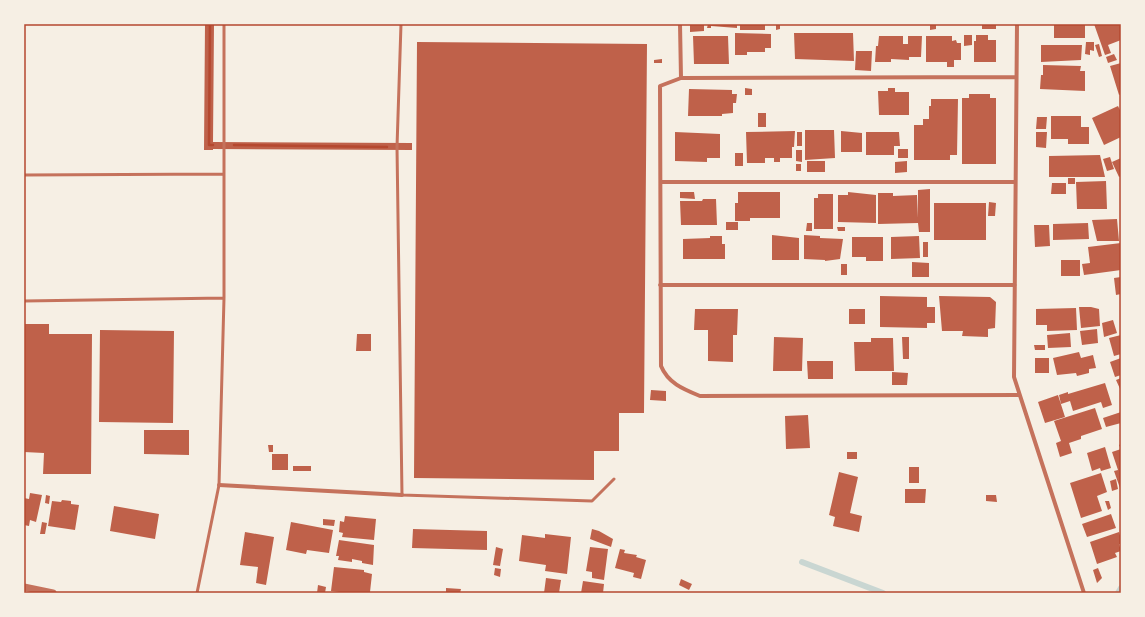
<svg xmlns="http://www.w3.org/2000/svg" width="1145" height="617" viewBox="0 0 1145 617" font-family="'Space Grotesk',sans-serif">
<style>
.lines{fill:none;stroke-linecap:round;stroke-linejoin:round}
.stream{stroke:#c9d6d2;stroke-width:6}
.building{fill:#bf614a}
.path{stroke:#b5482f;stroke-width:2.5}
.service{stroke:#c5725c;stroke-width:3}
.minor{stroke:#c5725c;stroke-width:4}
.tertiary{stroke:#c5725c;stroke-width:7}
.neatline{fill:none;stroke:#b5482f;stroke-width:1.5}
</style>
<rect width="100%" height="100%" fill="#f6efe4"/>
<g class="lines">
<path class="stream" d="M802,562L883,593
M1118,593L1121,588"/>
</g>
<path class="building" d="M205,24H214L213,142L412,143V150L213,149V150H204Z
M690,24H704V31L690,32Z
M708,24H737V28L711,26V28H707Z
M740,24H765V30H740Z
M776,24H780V29L776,30Z
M930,24H936V29L930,30Z
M982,24H996V29H982Z
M1054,24H1085V38H1054Z
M1094,24H1121V40L1108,45L1111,53L1105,55Z
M735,33L771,34V48H765V52H747V55H735Z
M794,33H853L854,61L795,59Z
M964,35H972V45L964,46Z
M976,35H988V40H996V62H974V41H976Z
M693,36H728L729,64H694Z
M879,36H903V44H908V36H922L921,57H909V60L891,59V62H875L876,46H878Z
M926,36H952V41L956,40L957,43H961V60H954V67H947V62H926Z
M417,42L647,44L644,413H619V451H594V480L414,478Z
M1086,42H1094V51L1090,50V55L1085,54Z
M1099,44L1102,56L1099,57L1095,45Z
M1041,45H1082L1081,60L1041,62Z
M856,51H872L871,71L855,70Z
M1114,54L1117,60L1108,63L1106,57Z
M662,59V63H654V60Z
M1121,63V94L1119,95L1110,66Z
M1043,65L1081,66L1080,71H1085V91L1040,89L1041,75H1043Z
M745,88L752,89V95H745Z
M888,88H895V92H909V115H879L878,91H888Z
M689,89L732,90V94H737L736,103H733V113L722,114V116H688Z
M969,94H990V98H996V164H962V98H969Z
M931,99H958L957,155H950V160H914V125H923V119H929V106H931Z
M1118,106L1121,112V137L1104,145L1092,118Z
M758,113H766V127H758Z
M1051,116H1081V127H1089V144H1068V139H1051Z
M1037,117H1047L1046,129H1036Z
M805,130H834L835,158L805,160Z
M795,131L794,147H792V158H780V162H774V158H765V163H747L746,132Z
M841,131L862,133V152H841Z
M675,132L720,134V158H707V162L675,161Z
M797,132H802V146H797Z
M866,132H899L900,146H894V155H866Z
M1036,132H1047L1046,148L1036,147Z
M898,149H908V158H898Z
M796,150H802V162L796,161Z
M735,153H743V166H735Z
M1100,155L1105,177H1049V156Z
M1110,157L1114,169L1107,171L1103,159Z
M1121,158V176L1119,177L1112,162Z
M807,161H825V172H807Z
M907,161V172L895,173V162Z
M796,164H801V171H796Z
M1068,178H1075V184H1068Z
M1106,181L1107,209H1077L1076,182Z
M1052,183H1066V194H1051Z
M930,189V232H919L918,223L878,224V193H893V196L917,195L918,218V190Z
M680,192H694L695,199L680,198Z
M738,192H780V218H750V221H735V203H738Z
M848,192L876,195V223L838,222V195H848Z
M818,194H833V229H814V198H818Z
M703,199H716L717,225H681L680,201H702Z
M989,202L996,203L995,216H988Z
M934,203H986V240H934Z
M1117,219L1119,241H1097L1092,220Z
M726,222H738V230H726Z
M807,223H812V231H806Z
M1088,223L1089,239L1053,240V224Z
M1034,225H1049L1050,246L1035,247Z
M837,227H845V231H838Z
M772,235L799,238V260H772Z
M804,235L820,236V238L843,239L840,259L825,261V260L804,259Z
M710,236H722V244H725V259H683V239L710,238Z
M919,236L920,258L891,259V237Z
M852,237H883V261H866V257H852Z
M923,242H928V257H923Z
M1121,243V270L1084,275L1082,264L1090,263L1088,247Z
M1061,260H1080V276H1061Z
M912,262L929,263V277H912Z
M841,264H847V275H841Z
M1121,277V294L1116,295L1114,278Z
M880,296L927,297V307H935V323H927V328L880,327Z
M939,296L990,297L996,302L995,328L988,329V337L962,336L963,331H942Z
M1079,307H1091L1099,309L1100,326L1081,328Z
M1076,308L1077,330L1047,331V325H1036V309Z
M695,309H738L737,335H733V362L708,361V330H694Z
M849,309H865V324H849Z
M1113,320L1117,333L1104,337L1102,323Z
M24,324H49V334H92L91,474H43L44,453L24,452Z
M1097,329L1098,343L1082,345L1080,331Z
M100,330L174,331L173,423L99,422Z
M1070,333L1071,347L1048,348L1047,335Z
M357,334H371V351H356Z
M1121,335V354L1114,356L1109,338Z
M774,337L803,338L802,371H773Z
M902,337H909V359H903Z
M871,338H893L894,371H855L854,342H871Z
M1034,345H1045V350H1035Z
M1079,352L1081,358L1093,355L1096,368L1089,369V373L1077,376L1076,373L1057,375L1053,358Z
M1035,358H1049V373H1035Z
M1121,358V375L1115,377L1110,362Z
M807,361H833V379H808Z
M892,372L908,373L907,385H892Z
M1121,378V391L1116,380Z
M1105,383L1112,405L1103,408L1101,402L1073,411L1070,401L1061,404L1059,395L1068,392V394Z
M651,390L666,391V401L650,400Z
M1058,395L1065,417L1045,423L1038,402Z
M1095,408L1102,429L1081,436V439L1069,443L1072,453L1060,457L1056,443L1061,441L1054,421Z
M1121,412V423L1106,427L1103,418Z
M808,415L810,448L786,449L785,416Z
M144,430H189V455L144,454Z
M1121,444V491L1114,471L1118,470L1112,452L1121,449L1119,445Z
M268,445H273V452H269Z
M1105,447L1111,468L1101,471L1100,468L1092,471L1087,453Z
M847,452H857V459H847Z
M272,454H288V470H272Z
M293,466H311V471H293Z
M909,467H919V483H909Z
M839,472L858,477L850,513L862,516L859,532L833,526L835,517L829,515Z
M1101,473L1107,492L1097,496L1102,511L1081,518L1070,483Z
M1116,479L1118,489L1112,491L1110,481Z
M905,489H926L925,503H905Z
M30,493L42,495L36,522L30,520L29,526L24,525V498L29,499Z
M46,495L50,496L49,504L45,503Z
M986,495H996L997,502L986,501Z
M62,500L71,501V504L79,505L75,530L48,526L52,501L61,502Z
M1105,501H1109L1111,508L1108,510Z
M114,506L159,514L155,539L110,531Z
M1111,514L1116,528L1087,537L1082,524Z
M345,516L376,519L374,540L342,537L343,533L339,532L340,521L344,522Z
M323,519L335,520L334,526L323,525Z
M42,522L47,523L45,534H40Z
M291,522L333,530L329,553L307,550L306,554L286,550Z
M413,529L487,531V550L412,548Z
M592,529L599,531L613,539L611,547L590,539Z
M245,532L274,537L266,585L256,583L258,567L240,565Z
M1119,532L1121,539V544H1119L1121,551L1115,553L1117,557L1097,564L1090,542Z
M545,534L571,537L567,574L545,571L546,565L519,561L522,535L545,538Z
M339,540L374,545L373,565L362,563V561L352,559V562L338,560L339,556H336Z
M496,547L503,549L500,566L493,565Z
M590,547L608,549L604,580L592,578V572L586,571Z
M620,549L625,550L624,553L637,555L636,557L646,560L641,579L633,577L634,573L615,568Z
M334,567L364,570V572L372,574L370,592L347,593L331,591Z
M495,568L501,569L500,577L494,575Z
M1098,568L1102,578L1097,583L1093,570Z
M546,578L561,580L559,593H544Z
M681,579L692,584L689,590L679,585Z
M583,581L604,584L603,593H581Z
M318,585L326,587L325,593H317Z
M446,588L461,589L460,593L446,592Z"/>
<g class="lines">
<path class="path" d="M210,24L209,145H213
M234,145L387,147"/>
<path class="service" d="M401,24L397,147L402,495L592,501L614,479
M24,175L224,174
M24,301L224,298
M197,593L219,485L224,298V24"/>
<path class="minor" d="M680,24L681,78
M1017,24L1014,377L1084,593
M1016,77L681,78L660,86L661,366C668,383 683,389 700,396L1019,395
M661,182H1015
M660,285H1015
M219,485L402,495"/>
<path class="tertiary" d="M24,587L53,593"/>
</g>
<rect width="1145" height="617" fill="none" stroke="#f6efe4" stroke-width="50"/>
<rect x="25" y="25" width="1095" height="567" class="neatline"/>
</svg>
